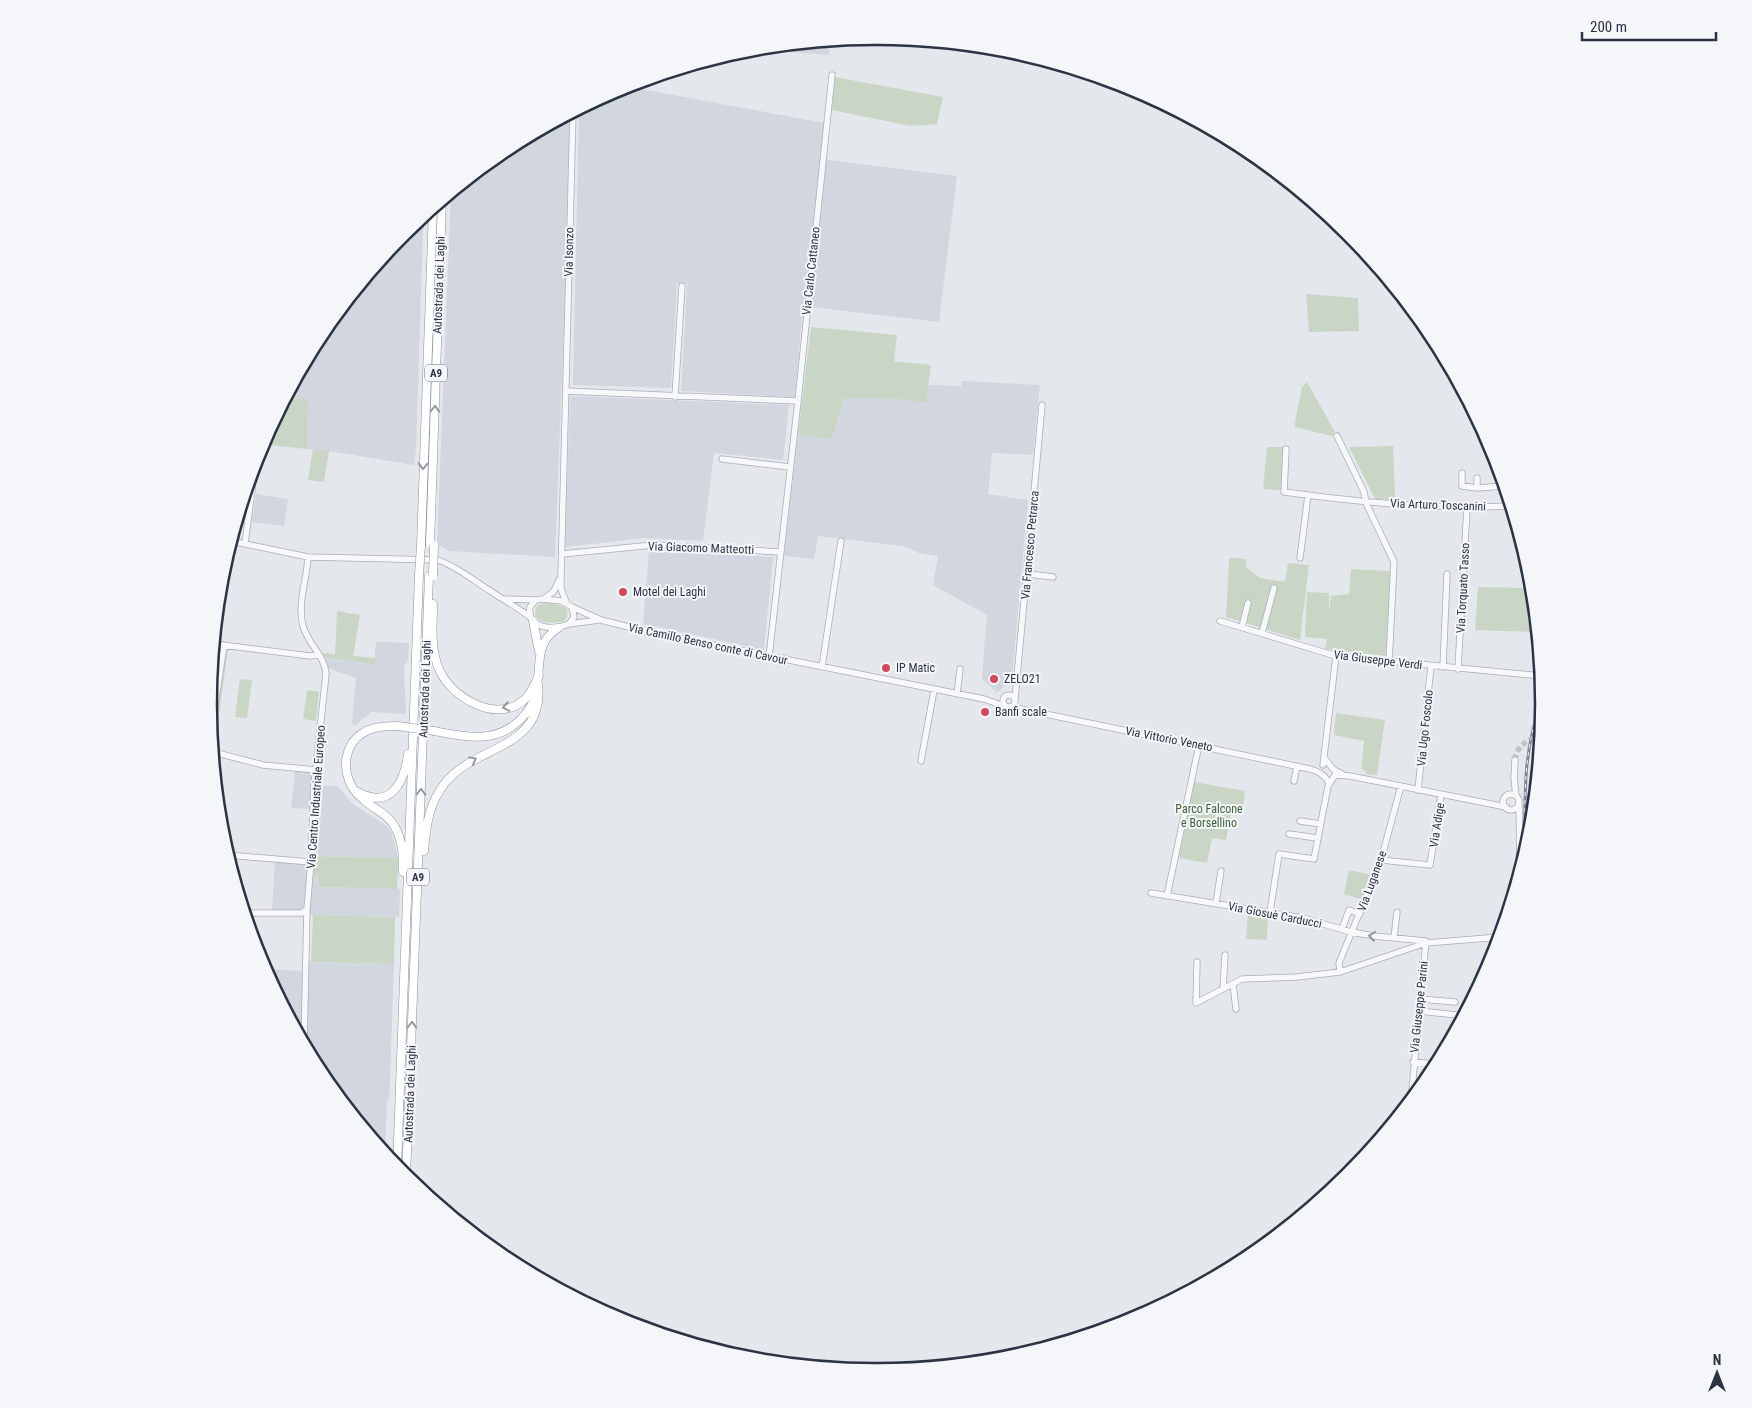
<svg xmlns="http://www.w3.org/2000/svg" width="1752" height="1408" viewBox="0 0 1752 1408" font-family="'Roboto Condensed',sans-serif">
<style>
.built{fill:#d2d6de}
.green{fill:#c9d6c5}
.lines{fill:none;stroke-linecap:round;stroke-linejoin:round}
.minor-tunnel{stroke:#bfc3cb;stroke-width:5.5;stroke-dasharray:5.5 3;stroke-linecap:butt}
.minor-casing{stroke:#a9aeb7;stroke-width:7}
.highway-casing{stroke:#8b94a3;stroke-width:9}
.minor{stroke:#f7f8fa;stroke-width:5.5}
.highway{stroke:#fff;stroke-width:8}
.rail-casing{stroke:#7d8696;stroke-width:3}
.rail{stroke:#f4f6f9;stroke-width:1;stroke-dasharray:4;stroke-linecap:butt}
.highway-bridge-casing{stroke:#8b94a3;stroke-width:9;stroke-linecap:butt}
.highway-bridge{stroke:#fff;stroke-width:8}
.oneway{stroke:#959aa2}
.oneway2{stroke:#9196a0}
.poi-dot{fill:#d1495b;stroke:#f4f6f9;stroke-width:2}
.labels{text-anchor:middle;stroke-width:4;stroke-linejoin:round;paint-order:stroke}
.shield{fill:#f4f6f9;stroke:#676e7b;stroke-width:1}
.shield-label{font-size:11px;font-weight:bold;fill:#2b3445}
.street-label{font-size:12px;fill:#2b3445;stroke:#f4f6f9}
.poi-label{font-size:12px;fill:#2b3445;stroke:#f4f6f9;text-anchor:start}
.park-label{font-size:12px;fill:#3f6138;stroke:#f4f6f9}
.rim{fill:none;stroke:#2b3445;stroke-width:2.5}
</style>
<rect width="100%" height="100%" fill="#e4e7ec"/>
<path class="built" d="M830,41L829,55L747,49Z
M625,86L824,123L820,159L957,176L939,322L803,306L795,397L681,391L687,284L677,283L671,388L573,385L579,109Z
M571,113L567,196L565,294L555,557L449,551L437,544L451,193L505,149Z
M425,215L424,230H423L416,448L414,465L329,451L307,449L308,399L286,398L321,333L404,232Z
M962,381L1040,385L1033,455L992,453L988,494L1028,500L1012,679L997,693L982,679L987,615L933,585L938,556L919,553L903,546L818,536L814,559L784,556L798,435L832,439L844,398H881L926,401L928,385L961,386Z
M570,396L789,405L783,460L714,453L703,541L645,538L565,547Z
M256,494L288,499L284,526L252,522Z
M649,551L773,557L764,650L643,624Z
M376,642L409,643L408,659L404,667L406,714L371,712L354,726L352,722L356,678L328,668L327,661L325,657L374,665Z
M295,771H312L311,809L291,808Z
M317,786H338L353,804L388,827L392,834L398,858L314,856Z
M275,861L308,863L306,909L301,911H272Z
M310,875H316L319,887L400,889L399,917L309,915Z
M307,962L394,964L390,1079L389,1100L387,1101L385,1143L388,1156L321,1075L305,1046Z
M264,969L305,971L303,1041Z"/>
<path class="green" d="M835,77L943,97L937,124L910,126L832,110Z
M1306,294L1358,298L1359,331L1309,332Z
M811,327L897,335L894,361L931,365L926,402L881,398H844L832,439L798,435Z
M1307,382L1335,432L1332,436L1294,427L1302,387Z
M286,398L308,399L307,449L261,444Z
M1393,446L1395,500L1375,499L1349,447Z
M1267,447H1284L1282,490L1263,489Z
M313,449L329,451L324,482L308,480Z
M1229,558L1246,559V567L1260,578L1285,582L1288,563L1309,565L1300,640L1226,617Z
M1351,569L1391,571L1386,656L1325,649L1327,639L1305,637L1307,592L1329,593V611L1331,596L1349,594Z
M1478,587L1532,588L1537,632L1475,630Z
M552,602L566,608C568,613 568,616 564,621C553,625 526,623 538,605Z
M337,611L360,615L353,656L375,658V665L325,657L322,653L335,654Z
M222,648L228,649L214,748L209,715H211Z
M240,679L252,680L247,718L235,717Z
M307,690L319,692L316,721L303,719Z
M1336,713L1385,720L1377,775L1367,774L1362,768L1361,769L1364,741L1334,735Z
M1194,782L1245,791L1243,809L1232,807L1226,840L1212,838L1207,863L1179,858Z
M314,856L398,858L397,889L319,887L317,875H314Z
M1349,870L1373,875L1363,900L1344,894Z
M1248,911L1268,914L1267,940L1246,939Z
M313,915L395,917L394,964L311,962Z"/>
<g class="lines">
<path class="minor-tunnel" d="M1515,760C1517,744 1527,741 1541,735"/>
<g class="minor-casing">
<path id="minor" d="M1458,385L1505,487
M566,391L798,401
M675,397L682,286
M1337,436L1364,492L1366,503L1394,562L1389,662
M1286,449L1284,492C1360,502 1433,510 1510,506
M722,459L790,467
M1462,473V486L1477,488
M1477,478V488L1504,486
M231,541L308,557L438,560C458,567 474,581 492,592C505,601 519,608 531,618
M245,544L256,459
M562,554L653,545L780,552
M1300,558L1308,495
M1028,574L1053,577
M545,598L554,591L559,580
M506,599L536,600
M543,599L561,601L572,607L574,617L569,624C555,630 526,630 530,607L536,600Z
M567,604L561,589V576L573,112
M572,607L601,620L644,631L984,699L1004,706
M1220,621L1336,656L1541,676
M569,624L599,620
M1242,627L1248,603
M1262,633L1274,588
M214,644L310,656L319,655
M769,657L798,401L832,75
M822,667L841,541
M1443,667L1447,574
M1458,669L1467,508
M957,694L960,669
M1003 701a6 6 0 1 1 12 0a6 6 0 1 1-12 0Z
M1015,699L1042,405
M1012,707L1310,769C1319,772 1324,774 1329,783
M210,717L212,715L214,712L224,645
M213,752L263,765L316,770
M1325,759L1334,770L1342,774
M1515,760L1514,778L1516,796
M921,761L934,690
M1323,765L1336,656
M1335,775L1350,776L1506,807
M1294,781L1297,766
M1418,790L1431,666
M1503 802a8 8 0 1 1 16 0a8 8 0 1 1-16 0Z
M1519,804L1520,871
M1300,821L1321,824
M1289,834L1317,838
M227,855L311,862
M1381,860L1430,865L1441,795
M1151,893L1303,918L1351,932L1374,936L1426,941L1411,1100
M1167,896L1199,745
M1216,903L1221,871
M1270,912L1279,854L1314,859L1328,786L1335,775
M245,913H302L307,909
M1342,929L1349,910L1360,914
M1394,938L1397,912
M1197,962L1196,1003L1242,979L1297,977L1340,972L1426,943L1500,937
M1340,972L1339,963L1381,860L1401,786
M1233,984L1236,1009
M1223,989L1225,955
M1421,999L1455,1002
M1419,1011L1457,1015
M304,1044L307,909L311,862L314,785L326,674C325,656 308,644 303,626C297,603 307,580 308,557
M1413,1062L1437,1064"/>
</g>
<g class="highway-casing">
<path id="highway" d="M421,545L433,208
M430,545L442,200
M433,604C433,626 430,649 439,669C451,698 498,725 525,699C532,692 535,683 539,675
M533,621L539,651
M538,679C540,657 538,641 558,628
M398,726C381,726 364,727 353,742C340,761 346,787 364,800C375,810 388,814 395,827C403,842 403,856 403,872
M434,731C465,737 496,744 520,720C528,712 534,703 536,693
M356,791C391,811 404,783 408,754
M424,851C426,826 429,803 445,783C476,744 545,750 538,684
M397,1168L419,575
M406,1178L429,576"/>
</g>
<use href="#minor" class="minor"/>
<use href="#highway" class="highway"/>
<g class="rail-casing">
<path id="rail" d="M1525,852C1525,798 1522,750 1543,699"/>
</g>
<use href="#rail" class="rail"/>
<g class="highway-bridge-casing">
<path id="highway-bridge" d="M419,575L421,545
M433,576L434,545
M398,726L434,731"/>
</g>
<use href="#highway-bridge" class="highway-bridge"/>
</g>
<defs><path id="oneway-chevron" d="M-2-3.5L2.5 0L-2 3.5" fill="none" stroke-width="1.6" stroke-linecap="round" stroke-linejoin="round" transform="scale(1.25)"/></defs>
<g class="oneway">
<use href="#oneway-chevron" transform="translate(435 409) rotate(-88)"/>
<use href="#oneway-chevron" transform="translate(423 466) rotate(92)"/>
<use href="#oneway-chevron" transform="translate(506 707) rotate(170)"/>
<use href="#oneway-chevron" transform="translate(473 760) rotate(-29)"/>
<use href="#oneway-chevron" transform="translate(421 792) rotate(-88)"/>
<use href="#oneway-chevron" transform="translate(412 1025) rotate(-88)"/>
</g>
<use class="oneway2" href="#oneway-chevron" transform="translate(1372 936) rotate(-172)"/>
<g class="poi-dot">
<circle cx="623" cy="592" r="5"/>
<circle cx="886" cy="668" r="5"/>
<circle cx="994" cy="679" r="5"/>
<circle cx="985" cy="712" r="5"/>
</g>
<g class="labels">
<g class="shield">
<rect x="425" y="364.5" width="22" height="17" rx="4"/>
<rect x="407" y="868.5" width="22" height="17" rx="4"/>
</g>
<g class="shield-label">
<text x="436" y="377">A9</text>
<text x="418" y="881">A9</text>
</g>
<g class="street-label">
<text transform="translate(569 252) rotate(-89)" y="4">Via Isonzo</text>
<text transform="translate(811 271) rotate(-84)" y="4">Via Carlo Cattaneo</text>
<text transform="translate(439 285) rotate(-88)" y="4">Autostrada dei Laghi</text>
<text transform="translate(1438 505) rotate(2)" y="4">Via Arturo Toscanini</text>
<text transform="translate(1030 545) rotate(-85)" y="4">Via Francesco Petrarca</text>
<text transform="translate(701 548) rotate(2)" y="4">Via Giacomo Matteotti</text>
<text transform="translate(1463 588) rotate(-87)" y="4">Via Torquato Tasso</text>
<text transform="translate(708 644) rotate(12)" y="4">Via Camillo Benso conte di Cavour</text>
<text transform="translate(1378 660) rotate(7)" y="4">Via Giuseppe Verdi</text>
<text transform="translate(425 689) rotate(-88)" y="4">Autostrada dei Laghi</text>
<text transform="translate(1425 728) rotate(-84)" y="4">Via Ugo Foscolo</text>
<text transform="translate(1169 739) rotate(11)" y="4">Via Vittorio Veneto</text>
<text transform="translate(316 797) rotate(-86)" y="4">Via Centro Industriale Europeo</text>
<text transform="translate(1437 825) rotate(-81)" y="4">Via Adige</text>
<text transform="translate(1372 881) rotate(-70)" y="4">Via Luganese</text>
<text transform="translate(1275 915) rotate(11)" y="4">Via Giosuè Carducci</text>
<text transform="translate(1419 1007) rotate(-84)" y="4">Via Giuseppe Parini</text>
<text transform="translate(410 1094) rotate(-88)" y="4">Autostrada dei Laghi</text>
</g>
<g class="poi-label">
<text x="633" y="596">Motel dei Laghi</text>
<text x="896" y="672">IP Matic</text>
<text x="1004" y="683">ZELO21</text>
<text x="995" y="716">Banfi scale</text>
</g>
<g class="park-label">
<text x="1209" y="813">Parco Falcone<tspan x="1209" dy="14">e Borsellino</tspan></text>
</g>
</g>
<path d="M0 0H1752V1408H0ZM217 704a659 659 0 1 1 1318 0a659 659 0 1 1-1318 0Z" fill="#f4f6f9" fill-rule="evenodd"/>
<path class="rim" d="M217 704a659 659 0 1 1 1318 0a659 659 0 1 1-1318 0Z"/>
<g transform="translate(1717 1373)" stroke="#f4f6f9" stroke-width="4" paint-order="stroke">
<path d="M0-4L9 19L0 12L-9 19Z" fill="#2b3445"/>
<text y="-8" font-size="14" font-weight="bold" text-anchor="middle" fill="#2b3445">N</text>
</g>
<path d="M1582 32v8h134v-8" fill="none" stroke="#2b3445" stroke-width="2.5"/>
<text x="1590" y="32" font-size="15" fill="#2b3445" stroke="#f4f6f9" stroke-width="4" paint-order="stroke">200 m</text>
</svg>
